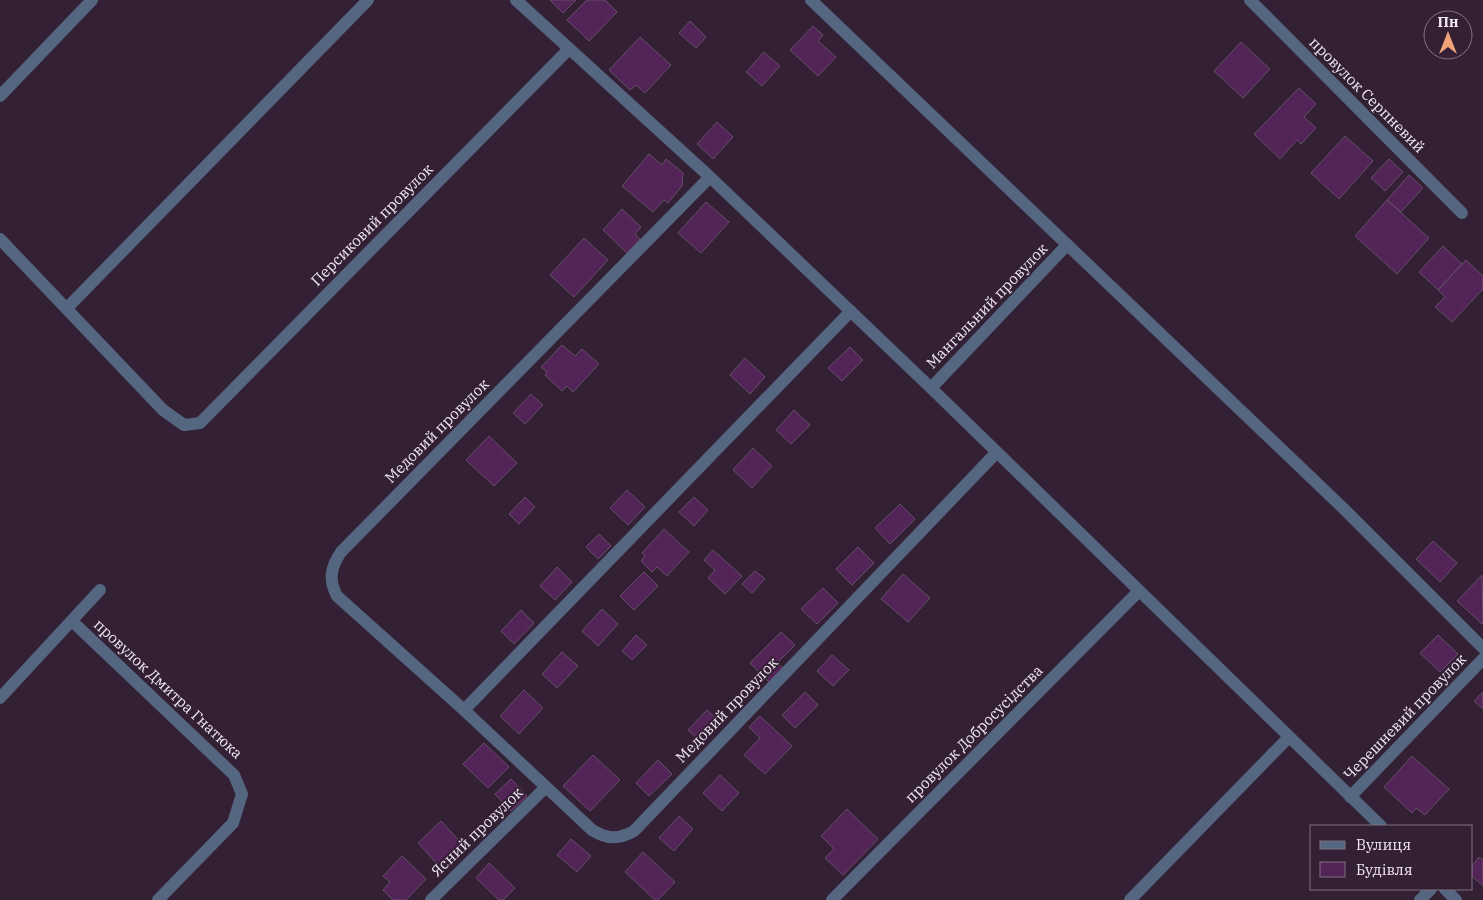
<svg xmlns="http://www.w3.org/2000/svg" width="1483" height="900" viewBox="0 0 1483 900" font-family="'IBM Plex Serif',serif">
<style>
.building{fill:#532458;stroke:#644f66}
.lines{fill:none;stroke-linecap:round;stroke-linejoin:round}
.minor{stroke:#556680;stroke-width:12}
.labels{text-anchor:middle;stroke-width:4;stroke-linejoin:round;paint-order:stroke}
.street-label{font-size:15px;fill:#f4e7f5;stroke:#332035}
</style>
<rect width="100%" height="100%" fill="#332035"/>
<path class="building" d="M550,0H576L563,13Z
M587,0H605L617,12L589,41L567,20Z
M690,21L706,37L696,48L679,33Z
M813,26L823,35L818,41L836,57L818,76L790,50Z
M640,37L671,65L645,93L636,85L630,90L609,70Z
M1241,42L1270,69L1243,98L1214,71Z
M764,52L780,66L762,86L746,72Z
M1299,88L1316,104L1304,117L1316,128L1301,144L1297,140L1280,159L1254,134Z
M717,122L733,137L713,159L697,144Z
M1345,136L1373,161L1339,199L1311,173Z
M649,154L662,165L666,159L683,173L682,186L668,203L664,200L653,212L622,186Z
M1389,159L1403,172L1385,191L1371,178Z
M1409,175L1423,188L1401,212L1387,200Z
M1387,200L1429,238L1397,274L1355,236Z
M706,202L729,222L701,253L678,233Z
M622,209L641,227L635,234L640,239L627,253L603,230Z
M584,238L608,260L574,297L550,275Z
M1443,246L1462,264L1438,290L1419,272Z
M1466,260L1483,276V289L1452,322L1435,307L1445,297L1438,290Z
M562,345L575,356L582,349L599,364L573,392L567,386L562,391L545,375L547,372L541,367Z
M850,347L863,360L842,381L828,368Z
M745,358L765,377L750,394L730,375Z
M531,394L543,405L525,424L513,413Z
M794,410L810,425L791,444L776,430Z
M489,436L517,463L494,486L466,460Z
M753,448L772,466L752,488L733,470Z
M627,490L645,507L628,525L610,508Z
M525,497L535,507L519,524L509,514Z
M694,497L708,510L694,526L679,512Z
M900,504L915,519L890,544L875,528Z
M664,529L689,552L667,576L657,567L652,572L641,561L645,556L642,553Z
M599,534L611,546L598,559L586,547Z
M1433,541L1457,563L1440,582L1416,559Z
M858,547L874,563L852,585L836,569Z
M713,550L742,576L725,594L708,578L715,570L704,560Z
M557,567L572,582L555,600L540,586Z
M755,571L765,579L752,593L742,584Z
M644,572L658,586L634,610L620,596Z
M903,574L930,598L908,622L881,599Z
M1482,575L1483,623L1482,624L1457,601Z
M823,588L838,603L817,624L801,609Z
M602,609L618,624L598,646L582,631Z
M521,610L534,623L514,644L501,631Z
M781,632L795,645L777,663L784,669L770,683L750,663Z
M636,635L647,645L632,660L622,651Z
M1438,635L1458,654L1440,672L1420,653Z
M562,652L578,666L557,688L542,674Z
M832,655L849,670L833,686L817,671Z
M524,690L543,708L519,734L500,716Z
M805,692L818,705L795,728L782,715Z
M1483,692V709L1474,701Z
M707,710L717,719L698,739L688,730Z
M760,716L792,746L765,774L744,755L760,738L749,727Z
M484,743L509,767L488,788L463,764Z
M593,755L620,780L590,811L563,786Z
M1412,756L1449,789L1425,815L1416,808L1412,813L1384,787Z
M658,760L672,774L649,796L636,783Z
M720,775L739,793L722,811L703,793Z
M511,779L527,796L511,811L495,794Z
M847,809L878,839L843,875L825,858L834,849L821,836Z
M679,816L693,829L674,851L659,838Z
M441,821L463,845L440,867L418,843Z
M571,839L591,856L577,872L557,855Z
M643,852L675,882L658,900H655L625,872Z
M402,856L426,879L406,900H393L383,890L390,882L383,876Z
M1479,857L1483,860V886L1472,876V866Z
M489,863L515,888L503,900H499L476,878Z"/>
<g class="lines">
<path class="minor" d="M516,0L710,177L931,388L1381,826
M811,0L1343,508L1483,648
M1250,0L1462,213
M0,96L92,0
M710,177L341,552C331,567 328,579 337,596L464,710L592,830C607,839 618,840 634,831L997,452
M0,239L163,410L184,425L200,423L568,50
M67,308L368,0
M931,388L1066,246
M73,622L234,775L242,794L233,823L158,900
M0,698L100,590
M464,710L851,311
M1350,797L1483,659
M1445,889L1456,900
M431,900L546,787
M832,900L1139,591
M1130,900L1289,737
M1420,900L1431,889"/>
</g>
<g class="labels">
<g class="street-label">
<text transform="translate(1367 95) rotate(45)" y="5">провулок Серпневий</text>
<text transform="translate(372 225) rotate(-45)" y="5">Персиковий провулок</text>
<text transform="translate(987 306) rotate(-46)" y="5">Мангальний провулок</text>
<text transform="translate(437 431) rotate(-45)" y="5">Медовий провулок</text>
<text transform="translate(168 689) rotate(43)" y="5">провулок Дмитра Гнатюка</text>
<text transform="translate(727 710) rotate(-46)" y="5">Медовий провулок</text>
<text transform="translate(1405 717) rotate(-46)" y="5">Черешневий провулок</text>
<text transform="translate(974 734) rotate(-45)" y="5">провулок Добросусідства</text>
<text transform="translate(477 832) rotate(-44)" y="5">Ясний провулок</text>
</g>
</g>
<rect x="1310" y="825" width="162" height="65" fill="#332035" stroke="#807082"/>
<rect x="1320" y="841" width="25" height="8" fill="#556680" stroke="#807082"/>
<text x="1356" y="850" font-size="15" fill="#f4e7f5">Вулиця</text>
<rect x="1320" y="862" width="25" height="15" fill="#532458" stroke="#807082"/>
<text x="1356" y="875" font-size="15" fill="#f4e7f5">Будівля</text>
<g transform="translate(1448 35)"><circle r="24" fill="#332035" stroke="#807082"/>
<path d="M0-4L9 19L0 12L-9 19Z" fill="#efa377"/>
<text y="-8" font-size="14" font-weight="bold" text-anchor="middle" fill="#f4e7f5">Пн</text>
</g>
</svg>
